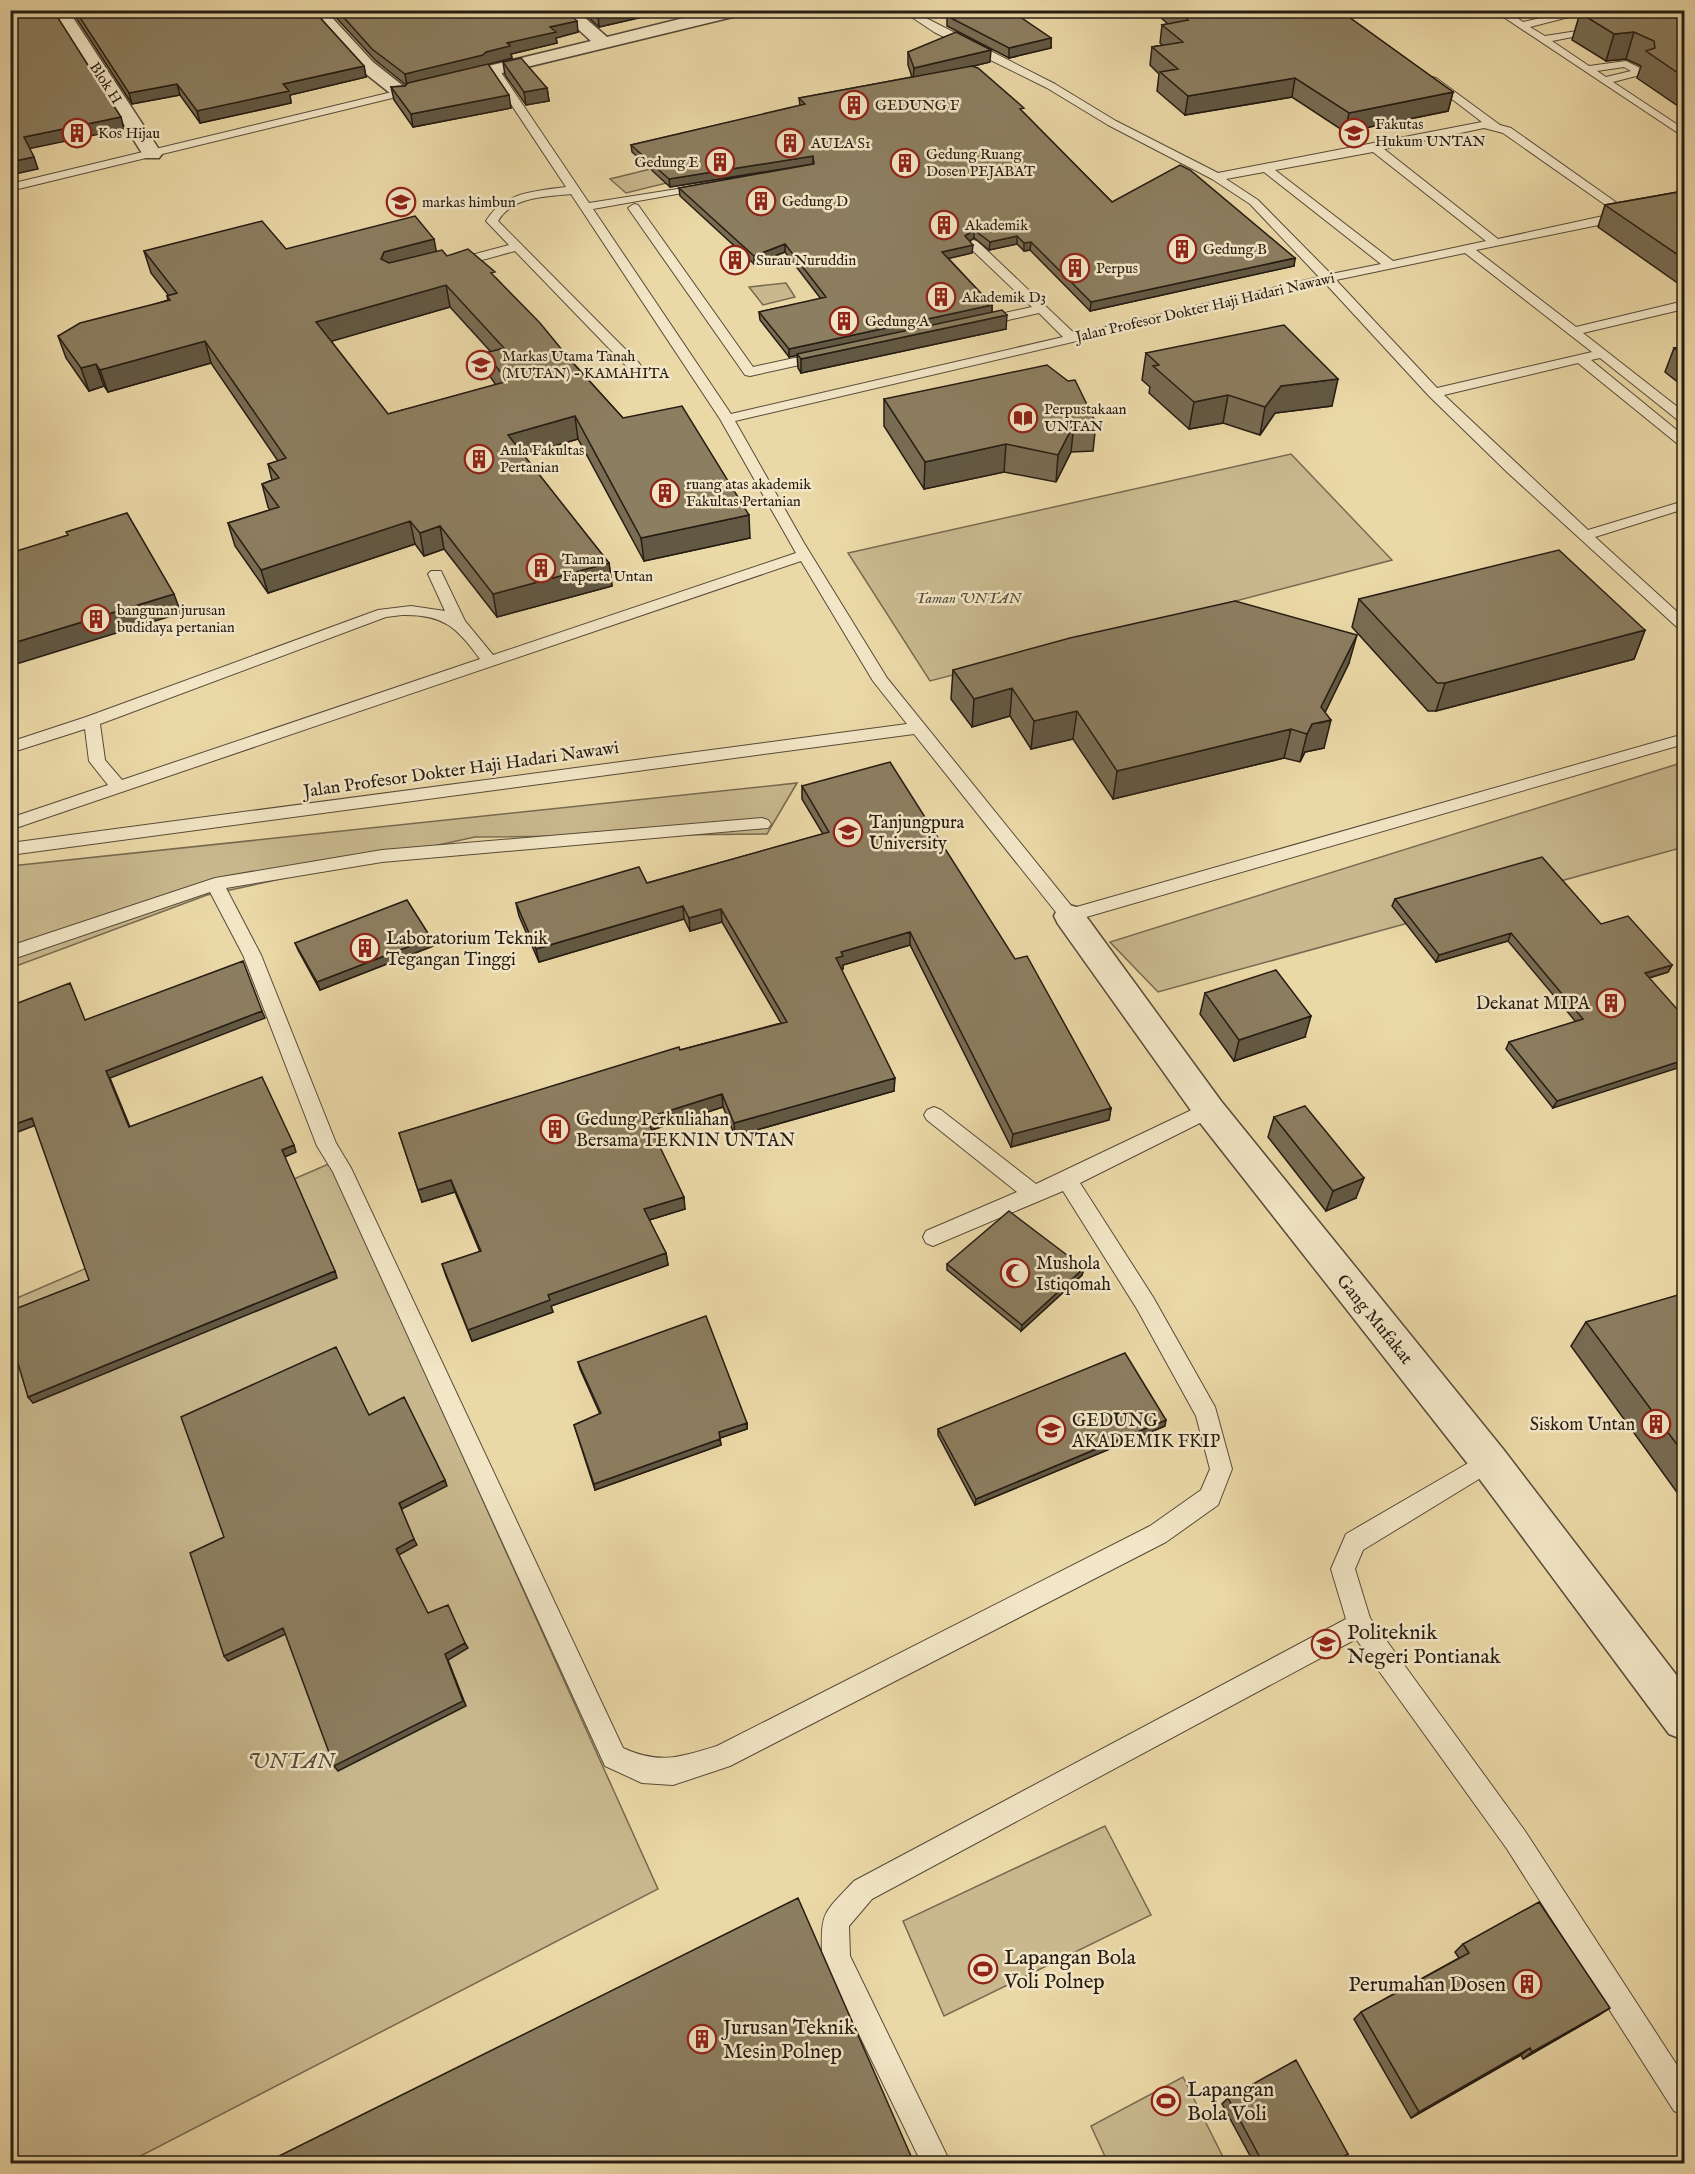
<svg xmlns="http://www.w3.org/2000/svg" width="1695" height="2174" viewBox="0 0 1695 2174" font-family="'IM FELL English',serif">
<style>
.green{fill:#c9b88e;stroke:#776a50;stroke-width:1.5}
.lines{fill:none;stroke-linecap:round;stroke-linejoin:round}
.service-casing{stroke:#564b38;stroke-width:2}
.minor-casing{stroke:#564b38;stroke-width:3}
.tertiary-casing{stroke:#564b38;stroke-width:3}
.service{fill:#f2e6c6;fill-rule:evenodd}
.minor{fill:#f2e6c6;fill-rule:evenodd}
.tertiary{fill:#f2e6c6;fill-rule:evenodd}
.wall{fill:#786c53;stroke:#251c13;stroke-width:1.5;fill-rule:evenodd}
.shaded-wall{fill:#625843;stroke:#251c13;stroke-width:1.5}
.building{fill:#8c7e60;stroke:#251c13;stroke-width:1.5;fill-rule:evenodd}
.labels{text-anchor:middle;stroke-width:5;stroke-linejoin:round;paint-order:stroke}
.far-street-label{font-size:15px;fill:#251c13;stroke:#f2e6c6}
.far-poi-label{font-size:15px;fill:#251c13;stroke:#f2e6c6;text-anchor:start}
.far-park-label{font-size:15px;font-style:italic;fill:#564b38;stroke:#f2e6c6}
.street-label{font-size:18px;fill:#251c13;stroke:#f2e6c6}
.poi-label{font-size:18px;fill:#251c13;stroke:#f2e6c6;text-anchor:start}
.near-poi-label{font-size:21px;fill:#251c13;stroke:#f2e6c6;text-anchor:start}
.near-park-label{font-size:21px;font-style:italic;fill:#564b38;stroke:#f2e6c6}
</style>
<rect width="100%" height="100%" fill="#ebd8a7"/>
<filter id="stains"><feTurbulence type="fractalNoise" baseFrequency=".00333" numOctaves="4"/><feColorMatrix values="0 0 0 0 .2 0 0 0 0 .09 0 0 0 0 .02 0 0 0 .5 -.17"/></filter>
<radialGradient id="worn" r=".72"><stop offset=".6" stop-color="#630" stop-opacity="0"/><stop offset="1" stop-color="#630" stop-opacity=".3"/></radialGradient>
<path class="green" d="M687,160L703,174L626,193L610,179Z
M786,283L795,297L763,305L749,287Z
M1291,454L1392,560L930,681L848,553Z
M1684,762V847L1158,992L1110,942Z
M797,783L767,834L475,837L207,895L11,968V866Z
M331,1163L658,1889L127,2163H11L10,1301Z
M1105,1826L1151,1915L944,2016L903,1921Z
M1183,2077L1226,2163H1108L1091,2126Z"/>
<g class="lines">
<g class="service-casing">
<path id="service" d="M901,10L917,13L950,10L924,17L1055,84L1116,121L1218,173L1482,122L1427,80L1432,77L1436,78L1500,125L1511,128L1634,215L1628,219L1476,250L1576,327L1684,301V309L1583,333L1684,412V422L1679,421L1600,358L1591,360L1684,436V446L1679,445L1578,363L1444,395L1588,530L1684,501V509L1595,537L1684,618V631L1679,629L1507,472L1429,396L1325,283L735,421L804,543L887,678L1073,908L1684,734V744L1069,922L1063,921L914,734L10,855V843L907,724L873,681L801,561L10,830V818L108,785L89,761L85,729L10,753V742L86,717L378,610L411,606L445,611L428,574L431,571H441L465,621L493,655L796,553L720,419L571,194C545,197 513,196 498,221L639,363L641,366L639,369H629L515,251L453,268L447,264L449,261L509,245L486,221C504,192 535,191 566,187L491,74L470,76V72L498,68L589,203L709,184L711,186L705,189L593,209L731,414L1063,337L1039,313L982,326L977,325L976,322L977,319L1032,307L969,247L967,244L973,240L977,241L1075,334L1319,277L1250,204L1212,179L1108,125L1047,88L934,32ZM1484,128L1503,133L1617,213L1498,239L1384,149ZM1373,152L1486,241L1393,261L1275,170ZM1264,172L1381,264L1331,274L1258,200L1226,179ZM1465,253L1592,352L1437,388L1336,280ZM402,615C443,614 457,627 480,659L122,780L105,760L100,724L386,617Z
M1493,10H1506L1523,22L1576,10H1596L1530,27L1545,36L1603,27V31L1552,41L1589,66L1626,61L1644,70V74L1613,82L1684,129V137ZM1624,67L1631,71L1606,77L1597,71Z
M417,86L421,87V91L10,191V184Z
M634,204L638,205L753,367L822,352L827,353L829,356L827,359L750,376L745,375L628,208Z
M762,818L768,820L771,824L768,828L382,862L226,888L261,955L336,1143L351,1168L623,1748C660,1765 680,1757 717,1746L1150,1526L1201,1490L1210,1469L1196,1416L1137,1309L1063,1191L940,1243L933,1246L926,1243L923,1237L926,1231L1017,1192L927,1120L924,1115L927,1110L934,1107L941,1110L1036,1184L1202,1105L1209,1102L1216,1105L1219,1110L1216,1115L1080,1183L1153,1297L1215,1407L1232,1469L1218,1505L1166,1542L730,1766L673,1785L642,1783L605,1766L333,1172L317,1146L243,955L210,892L10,960V946L215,878L382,850Z
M1489,1451L1497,1454L1500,1461L1497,1468L1363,1550L1355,1569L1370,1618L1525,1831L1684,2076V2115L1674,2111L1507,1849L1356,1639L872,1899L849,1926L850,1956L951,2164H922L822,1958C821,1911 822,1915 854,1881L1346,1619L1331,1569L1346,1534Z"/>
</g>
<g class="minor-casing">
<path id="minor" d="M10,10H25L30,20L27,24H15Z
M52,10H68L162,154L159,158H145Z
M307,10H325L373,62L407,89L410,93L407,97H395L361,70Z
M557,10H576L607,37L716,10H747L745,14L494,75L488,74L485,70L488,66L591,41Z
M1069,905L1080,908L1221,1101L1503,1449L1684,1685V1740L1669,1734L1475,1473L1197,1119L1058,924L1054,916L1058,908Z"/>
</g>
<g class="tertiary-casing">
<path id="tertiary" d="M39,10H72L70,14L10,27V17Z"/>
</g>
<use href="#service" class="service"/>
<use href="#minor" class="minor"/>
<use href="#tertiary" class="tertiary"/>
</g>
<path class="wall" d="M72,10H313L364,66L366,77L290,95L291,103L200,123L180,95L132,104L73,13Z
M329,10H565L578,32L556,38L557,43L511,54L512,58L487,64L511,108L413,127L394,100L391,87L405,86L406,85L375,60Z
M580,10H673L599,27Z
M1152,10H1339L1453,92L1448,111L1345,132L1292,97L1185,115L1157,91L1159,74L1150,65L1152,47L1162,45L1160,43L1162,25L1168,24Z
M1684,10V110L1637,78L1641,66L1626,59L1606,61L1572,40L1580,13Z
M947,16L1051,38V48L1009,58L947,26Z
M908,52L990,62L973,66L1024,113L1112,202L1295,258L1294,266L1090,311L1030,250L1024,251L1017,244L989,250L974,238L969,241L972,253L948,258L992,305V312L1006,329L801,373L798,368L797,355L789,357L760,320L759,312L821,299L785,252L754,264L680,196L679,188L810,165L670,187L632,152L631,145L800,106L799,98L912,77L908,65Z
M503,62L547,88L549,101L526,105L505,75Z
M1684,191V283L1679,284L1598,227L1605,205Z
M286,249L436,251L496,278L623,418L750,538L644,561L578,439L523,455L609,563L612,586L497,617L444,549L424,556L415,544L268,593L235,546L228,523L270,510L268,507L262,484L272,480L268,464L278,461L211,363L108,392L104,386L89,391L66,358L58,336L168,300L167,296H169L151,273L144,251ZM450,307L491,352L485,353L489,375L496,385L388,414L331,341Z
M1684,347V387L1665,372L1674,348Z
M1146,353L1332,406L1275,413L1260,435L1223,423L1189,429L1149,393L1150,387L1142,380Z
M884,399L1096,423L1093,451L1071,452L1056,482L1004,472L924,489L884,426Z
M1359,599L1645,630L1634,659L1436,711H1428L1352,627Z
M1349,663L1325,712L1324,748L1305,752L1300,762L1284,758L1113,799L1073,739L1031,749L1010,716L972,727L951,699L953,670Z
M802,786L1111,1108L1109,1120L1011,1147L910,945L843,965V969H841L894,1091L735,1136L723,1107L652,1130L685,1209L649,1220L666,1253L668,1265L551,1306L553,1312L472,1341L446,1276L442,1264L480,1252L455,1192L422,1202L399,1133L680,1050L781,1023L722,922L690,931L684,919L539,962L519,916L516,903L647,883L823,834L802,799Z
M1395,899L1601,924L1672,965L1668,972L1649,978L1553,1108L1506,1049L1509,1042L1576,1022L1508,941L1436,962L1392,906Z
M295,943L433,946L320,990L298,950Z
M1205,993L1305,1037L1234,1061L1200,1014Z
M1274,1117L1356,1198L1326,1211L1268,1137Z
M947,1264L1084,1268L1082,1275L1021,1331L947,1270Z
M1684,1298V1502L1571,1346L1586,1322Z
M578,1362L747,1423V1429L720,1438L721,1445L595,1490L574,1425L600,1414L580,1369Z
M1165,1426L975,1505L938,1435V1429Z
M1463,1944L1599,2015L1523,2059L1521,2055L1411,2118L1354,2019L1361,2012L1459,1958L1455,1952Z
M1228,2098L1348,2154L1334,2163H1254L1222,2104Z"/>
<path class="shaded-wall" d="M623,10H673L599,27L598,16Z
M577,21L578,32L556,38L557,43L511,54L512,58L407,86L405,74L486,52L550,27Z
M1634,32L1626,59L1606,61L1614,34Z
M1051,38V48L1009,58V48Z
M991,50L990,62L913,81L914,68Z
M364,66L366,77L290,95L291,103L200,123L197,111L283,84Z
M1295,78L1292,97L1185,115L1188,96Z
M177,84L180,95L132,104L129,93Z
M547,88L549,101L526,105L524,92Z
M1453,92L1448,111L1345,132L1349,113Z
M509,95L511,108L413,127L411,114Z
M121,117L124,129L28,149L24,137Z
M813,156V164L670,187L669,179Z
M34,157L38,169L10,175V162Z
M974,230V238L965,244V236Z
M1017,236V244L989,250L990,242Z
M434,239L438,261L386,281L381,259L384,252Z
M1031,242L1030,250L1024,251V243Z
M785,244V252L754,264V256Z
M973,245L972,253L942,260V252Z
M1295,258L1294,266L1090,311L1091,302Z
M1684,271V283L1679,284Z
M446,285L450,307L322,344L316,322Z
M992,305V313L789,357V349Z
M1007,315L1006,329L801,373V359Z
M205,341L211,363L108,392L100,370Z
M96,364L104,386L89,391L81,368Z
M1338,379L1332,406L1275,413L1260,435L1265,407L1281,386Z
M1228,395L1223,423L1189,429L1194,402Z
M575,416L578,439L512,458L508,435Z
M1074,424L1071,452L1056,482L1058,455Z
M1006,444L1004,472L924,489L925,462Z
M749,515L750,538L644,561L641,538Z
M410,521L415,544L268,593L261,570Z
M440,526L444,549L424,556L420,533Z
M609,563L612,586L497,617L493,594Z
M174,594L181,613L10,666V644Z
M1645,630L1634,659L1436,711L1445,683Z
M1357,635L1349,663L1320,723L1331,720L1324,748L1305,752L1300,762L1307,734Z
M1012,688L1010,716L972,727L974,699Z
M1077,711L1073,739L1031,749L1034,721Z
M1291,729L1284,758L1113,799L1117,771Z
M683,906L684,919L539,962L536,949Z
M721,909L722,922L690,931L689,918Z
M910,932V945L843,965V969L836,971V958L841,952Z
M1511,933L1508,941L1436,962L1439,955Z
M431,938L433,946L320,990L317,982Z
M1672,965L1668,972L1642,980L1645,973Z
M262,1011L265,1018L110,1078L133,1134L106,1071Z
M1311,1016L1305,1037L1234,1061L1239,1040Z
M1684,1060V1066L1553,1108L1557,1101Z
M895,1078L894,1091L735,1136L734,1123Z
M722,1094L723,1107L648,1131L646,1118Z
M1111,1108L1109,1120L1011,1147L1013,1134Z
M32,1118L36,1125L15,1133L10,1126Z
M294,1145L296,1152L285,1157L282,1150Z
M1364,1178L1356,1198L1326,1211L1333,1191Z
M451,1180L455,1192L422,1202L418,1190Z
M684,1197L685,1209L646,1221L644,1209Z
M666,1253L668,1265L551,1306L553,1312L472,1341L468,1330L548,1295Z
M1084,1268L1082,1275L1021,1331L1022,1325Z
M335,1271L337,1278L33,1403L28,1397Z
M1166,1420L1165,1426L975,1505L976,1499Z
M747,1423V1429L720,1438L719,1432Z
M720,1439L721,1445L595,1490L594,1484Z
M445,1480L447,1486L402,1509L399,1503Z
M414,1539L417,1545L399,1555L396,1549Z
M283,1628L286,1634L228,1661L224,1656Z
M465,1643L468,1648L448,1660L466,1706L338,1771L334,1766L445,1654Z
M1610,2008L1599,2015L1523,2059L1532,2052Z
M1530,2048L1521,2055L1411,2118L1419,2112Z"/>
<path class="building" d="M40,10H53L121,117L24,137L34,157L10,162V16Z
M75,10H313L364,66L283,84L289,91L197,111L177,84L129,93Z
M337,10H565L577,21L550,27L556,32L507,43L510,46L486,52L483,55L405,74L372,49Z
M592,10H623L598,16Z
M972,10H1010L1051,38L1009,48L947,16Z
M1177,10H1339L1453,92L1349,113L1295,78L1188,96L1160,72L1178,69L1152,47L1183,42L1162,25L1188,20Z
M1591,10H1684V77L1646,51L1655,48L1654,41L1634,32L1614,34L1580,13Z
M956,32L991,50L914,68L908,52Z
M521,58L547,88L524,92L503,62Z
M488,64L509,95L411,114L391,87L405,86L408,83Z
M972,66L978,68L1024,108L1020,109L1112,202L1180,165L1190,170L1295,258L1091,302L1031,242L1024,243L1017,236L990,242L974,230L965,236L973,245L942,252L992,305L789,349L759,312L826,297L785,244L754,256L679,188L808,165L814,164L813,156L669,179L631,145L805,104L799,98Z
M1684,191V259L1605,205Z
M415,216L434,239L384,252L381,259L389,263L442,250L447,256L468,249L495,272L491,273L540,323L572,362L623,418L682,406L749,515L641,538L575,416L508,435L609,563L493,594L440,526L420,533L410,521L261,570L228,523L279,507L262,484L279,478L268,464L286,458L205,341L100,370L96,364L81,368L58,336L80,323L170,300L167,296L177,293L144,251L262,221L286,249ZM446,285L504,348L485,353L508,381L388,414L316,322Z
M1002,310L1007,315L801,359L797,354Z
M1284,325L1338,379L1281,386L1265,407L1228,395L1194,402L1153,366L1159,365L1146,353Z
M1684,347V356L1674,348Z
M1047,365L1068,381L1075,380L1096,423L1074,424L1058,455L1006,444L925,462L884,399Z
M127,513L174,594L10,644V553L68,535L66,532Z
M1559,550L1645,630L1445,683H1437L1359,599Z
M1235,601L1357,635L1321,707L1331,720L1312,724L1307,734L1291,729L1117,771L1077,711L1034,721L1012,688L974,699L953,670L1070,638Z
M890,762L1015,959L1027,956L1111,1108L1013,1134L910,932L841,952L843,956L836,958L895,1078L734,1123L722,1094L646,1118L684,1197L644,1209L666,1253L548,1295L550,1300L468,1330L442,1264L481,1251L451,1180L418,1190L399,1133L679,1047L680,1050L787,1022L721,909L689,918L683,906L536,949L516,903L639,867L647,883L829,832L802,786Z
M1542,857L1601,924L1628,916L1672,965L1645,973L1684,1017V1060L1557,1101L1509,1042L1583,1019L1511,933L1439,955L1395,899Z
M407,900L431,938L317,982L295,943Z
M243,961L262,1011L106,1071L129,1127L262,1077L294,1145L282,1150L335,1271L28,1397L10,1337V1311L89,1280L32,1118L10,1126V1006L70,983L85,1020Z
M1276,970L1311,1016L1239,1040L1205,993Z
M1305,1106L1364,1178L1333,1191L1274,1117Z
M1009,1211L1084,1268L1022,1325L947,1264Z
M1681,1294L1684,1298V1454L1586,1322Z
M706,1316L747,1423L719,1432L720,1439L594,1484L574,1425L601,1413L578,1362Z
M336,1347L369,1415L404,1397L445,1480L399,1503L414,1539L396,1549L428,1613L448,1605L465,1643L445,1654L463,1701L334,1766L283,1628L224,1656L190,1553L224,1537L181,1417Z
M1125,1353L1166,1420L976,1499L938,1429Z
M798,1898L914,2163H265Z
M1539,1902L1610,2008L1532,2052L1530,2048L1419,2112L1361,2012L1469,1953L1463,1944Z
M1296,2060L1348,2154L1332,2163H1263L1228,2098Z"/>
<defs>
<g id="building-ring" transform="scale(1.5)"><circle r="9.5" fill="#f2e6c6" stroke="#8f2418" stroke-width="1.5"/><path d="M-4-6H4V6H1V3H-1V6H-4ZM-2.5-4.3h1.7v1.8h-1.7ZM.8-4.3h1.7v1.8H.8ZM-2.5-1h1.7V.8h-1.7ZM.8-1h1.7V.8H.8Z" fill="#8f2418"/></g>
<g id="university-ring" transform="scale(1.5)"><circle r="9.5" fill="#f2e6c6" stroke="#8f2418" stroke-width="1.5"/><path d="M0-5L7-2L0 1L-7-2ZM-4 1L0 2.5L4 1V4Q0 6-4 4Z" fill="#8f2418"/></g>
<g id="library-ring" transform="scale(1.5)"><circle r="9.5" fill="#f2e6c6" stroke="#8f2418" stroke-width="1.5"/><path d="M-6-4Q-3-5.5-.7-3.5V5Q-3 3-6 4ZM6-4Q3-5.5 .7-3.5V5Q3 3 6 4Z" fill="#8f2418"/></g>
<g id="mosque-ring" transform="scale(1.5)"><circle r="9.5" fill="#f2e6c6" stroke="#8f2418" stroke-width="1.5"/><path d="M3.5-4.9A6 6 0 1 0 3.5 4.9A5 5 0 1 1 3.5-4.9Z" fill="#8f2418"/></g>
<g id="stadium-ring" transform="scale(1.5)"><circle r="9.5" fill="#f2e6c6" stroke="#8f2418" stroke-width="1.5"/><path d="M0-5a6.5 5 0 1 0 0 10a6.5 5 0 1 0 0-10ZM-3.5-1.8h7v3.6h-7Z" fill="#8f2418"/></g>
</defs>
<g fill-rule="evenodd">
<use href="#building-ring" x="854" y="105"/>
<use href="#building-ring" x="77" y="133"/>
<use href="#university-ring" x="1354" y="133"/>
<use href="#building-ring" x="790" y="143"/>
<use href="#building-ring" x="720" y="162"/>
<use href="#building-ring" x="905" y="163"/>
<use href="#building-ring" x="761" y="201"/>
<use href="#university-ring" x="401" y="202"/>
<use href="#building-ring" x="944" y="225"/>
<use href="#building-ring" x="1182" y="249"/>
<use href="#building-ring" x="735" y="260"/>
<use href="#building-ring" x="1075" y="268"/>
<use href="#building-ring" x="941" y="297"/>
<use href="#building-ring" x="844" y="321"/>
<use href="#university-ring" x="481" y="365"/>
<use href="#library-ring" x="1023" y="418"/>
<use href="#building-ring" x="479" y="459"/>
<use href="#building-ring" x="665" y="493"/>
<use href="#building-ring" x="541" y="568"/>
<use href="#building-ring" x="96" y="619"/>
<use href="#university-ring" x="848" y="832"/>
<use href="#building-ring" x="365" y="948"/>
<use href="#building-ring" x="1611" y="1003"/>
<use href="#building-ring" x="555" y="1129"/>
<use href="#mosque-ring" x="1015" y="1273"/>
<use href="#building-ring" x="1656" y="1424"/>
<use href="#university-ring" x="1051" y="1430"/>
<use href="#university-ring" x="1326" y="1644"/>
<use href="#stadium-ring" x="983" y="1969"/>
<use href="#building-ring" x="1527" y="1984"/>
<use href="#building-ring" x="702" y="2039"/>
<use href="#stadium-ring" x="1166" y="2101"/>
</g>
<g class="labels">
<g class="far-street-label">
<text transform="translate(106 83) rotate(57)" y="5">Blok H</text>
<text transform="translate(1205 307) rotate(-13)" y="5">Jalan Profesor Dokter Haji Hadari Nawawi</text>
</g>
<g class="far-poi-label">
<text x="875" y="110">GEDUNG F</text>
<text x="1375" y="129">Fakutas<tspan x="1375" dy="17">Hukum UNTAN</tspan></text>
<text x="98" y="138">Kos Hijau</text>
<text x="811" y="148">AULA S1</text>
<text x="926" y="159">Gedung Ruang<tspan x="926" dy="17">Dosen PEJABAT</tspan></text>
<text x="699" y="167" text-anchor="end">Gedung E</text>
<text x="782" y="206">Gedung D</text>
<text x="422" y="207">markas himbun</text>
<text x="965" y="230">Akademik</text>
<text x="1203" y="254">Gedung B</text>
<text x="756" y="265">Surau Nuruddin</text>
<text x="1096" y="273">Perpus</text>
<text x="962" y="302">Akademik D3</text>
<text x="865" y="326">Gedung A</text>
<text x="502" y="361">Markas Utama Tanah<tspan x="502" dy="17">(MUTAN) - KAMAHITA</tspan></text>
<text x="1044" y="414">Perpustakaan<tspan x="1044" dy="17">UNTAN</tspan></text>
<text x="500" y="455">Aula Fakultas<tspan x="500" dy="17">Pertanian</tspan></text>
<text x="686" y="489">ruang atas akademik<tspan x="686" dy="17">Fakultas Pertanian</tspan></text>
<text x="562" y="564">Taman<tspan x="562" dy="17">Faperta Untan</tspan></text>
<text x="117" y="615">bangunan jurusan<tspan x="117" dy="17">budidaya pertanian</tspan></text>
</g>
<g class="far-park-label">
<text x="968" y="603">Taman UNTAN</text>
</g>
<g class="street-label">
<text transform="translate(461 769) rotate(-8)" y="6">Jalan Profesor Dokter Haji Hadari Nawawi</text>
<text transform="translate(1375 1319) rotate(51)" y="6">Gang Mufakat</text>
</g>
<g class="poi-label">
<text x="869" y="828">Tanjungpura<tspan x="869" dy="21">University</tspan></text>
<text x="386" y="944">Laboratorium Teknik<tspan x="386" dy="21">Tegangan Tinggi</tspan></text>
<text x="1590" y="1009" text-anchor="end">Dekanat MIPA</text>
<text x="576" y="1125">Gedung Perkuliahan<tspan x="576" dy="21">Bersama TEKNIN UNTAN</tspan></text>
<text x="1036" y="1269">Mushola<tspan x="1036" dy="21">Istiqomah</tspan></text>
<text x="1072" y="1426">GEDUNG<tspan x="1072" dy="21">AKADEMIK FKIP</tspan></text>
<text x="1635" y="1430" text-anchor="end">Siskom Untan</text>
</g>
<g class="near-poi-label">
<text x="1347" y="1639">Politeknik<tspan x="1347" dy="24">Negeri Pontianak</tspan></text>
<text x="1004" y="1964">Lapangan Bola<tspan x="1004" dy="24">Voli Polnep</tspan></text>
<text x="1506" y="1991" text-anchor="end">Perumahan Dosen</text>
<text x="723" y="2034">Jurusan Teknik<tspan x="723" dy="24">Mesin Polnep</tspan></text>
<text x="1187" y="2096">Lapangan<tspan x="1187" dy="24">Bola Voli</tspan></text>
</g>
<g class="near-park-label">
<text x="291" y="1768">UNTAN</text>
</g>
</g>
<rect width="1695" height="2174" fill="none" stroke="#ebd8a7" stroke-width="36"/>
<rect x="12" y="12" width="1671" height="2150" fill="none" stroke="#251c13" stroke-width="3"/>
<rect x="18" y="18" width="1659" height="2138" fill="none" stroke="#251c13" stroke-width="1.5"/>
<rect width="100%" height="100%" filter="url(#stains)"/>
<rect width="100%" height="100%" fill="url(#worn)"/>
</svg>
